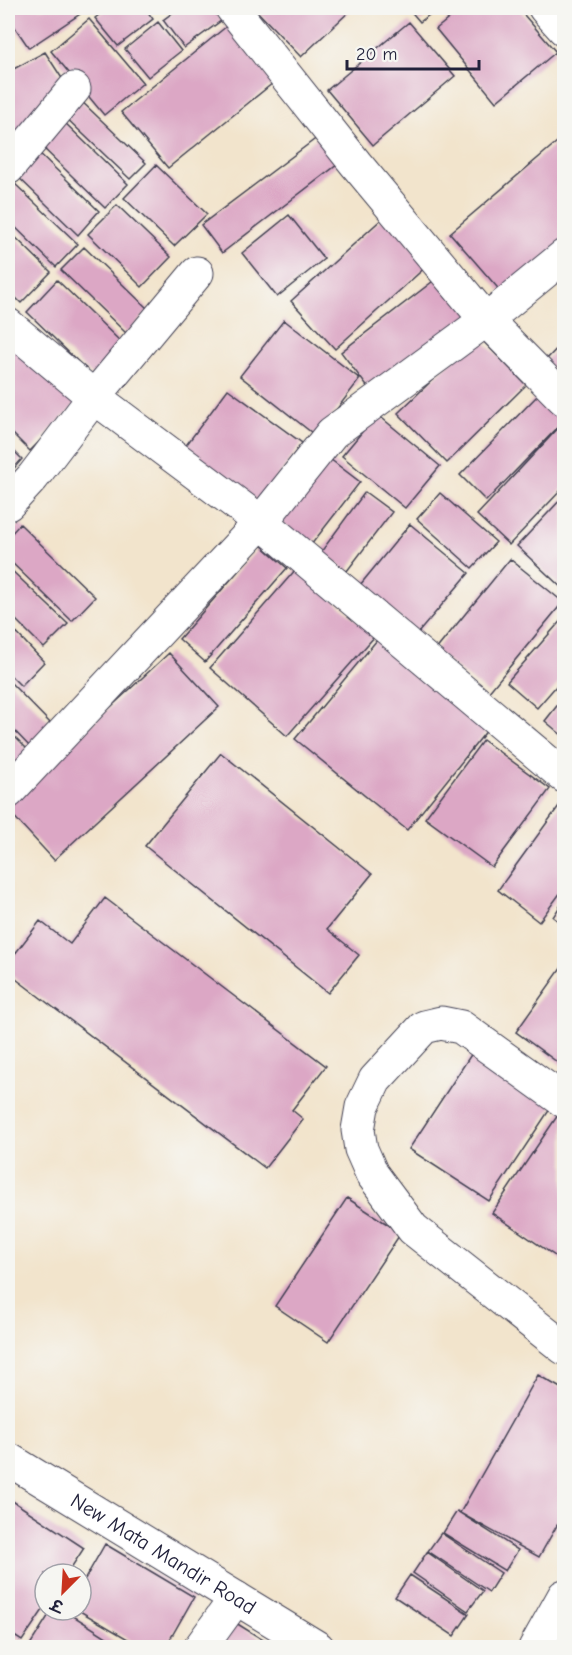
<svg xmlns="http://www.w3.org/2000/svg" width="572" height="1655" viewBox="0 0 572 1655" font-family="'Comic Neue','Playpen Sans Deva',sans-serif">
<style>
.building{fill:#dca7c5}
.lines{fill:none;stroke-linecap:round;stroke-linejoin:round}
.minor-casing{stroke:#413f51;stroke-width:35}
.tertiary-casing{stroke:#413f51;stroke-width:35}
.minor{stroke:#fff;stroke-width:33}
.tertiary{stroke:#fff;stroke-width:33}
.labels{text-anchor:middle;stroke-width:4.5;stroke-linejoin:round;paint-order:stroke}
.street-label{font-size:21px;fill:#22223b;stroke:#f6f6f2}
</style>
<rect width="100%" height="100%" fill="#f6f6f2"/>
<filter id="ink" filterUnits="userSpaceOnUse"><feTurbulence type="fractalNoise" baseFrequency=".0167" numOctaves="2"/><feDisplacementMap in="SourceGraphic" scale="12" xChannelSelector="R" yChannelSelector="G"/><feConvolveMatrix kernelMatrix="1 2 1 2 8 2 1 2 1" color-interpolation-filters="sRGB"/></filter>
<filter id="wash" filterUnits="userSpaceOnUse"><feTurbulence type="fractalNoise" baseFrequency=".008" numOctaves="4" result="noise"/><feDisplacementMap in="SourceGraphic" scale="24" xChannelSelector="R" yChannelSelector="G"/><feGaussianBlur stdDeviation="1.35" result="paint"/><feColorMatrix in="noise" values="0 0 0 0 0 0 0 0 0 0 0 0 0 0 0 0 0 1.4 0 .05"/><feComposite in="paint" operator="in"/></filter>
<g filter="url(#wash)">
<rect width="100%" height="100%" fill="#f2e4cc"/>
<g id="blocks">
<path class="building" d="M8,8H75L80,14L29,48L8,17Z
M108,8H145L153,19L118,46L95,18Z
M179,8H212L222,20L184,48L163,20Z
M254,8H353L301,57Z
M408,8H438L420,22Z
M462,8H518L556,52L496,102L436,29Z
M89,19L143,83L104,115L51,51Z
M158,22L181,51L148,77L125,49Z
M409,22L455,76L373,145L327,90Z
M227,26L273,83L168,168L121,112Z
M45,52L65,83L8,152V72Z
M76,96L146,163L130,179L60,112Z
M61,119L128,184L105,208L38,143Z
M322,134L342,161L222,253L201,225Z
M564,136V241L503,294L450,233Z
M34,148L99,211L78,235L12,171Z
M156,165L207,214L174,246L124,198Z
M13,182L78,244L56,267L8,220V187Z
M117,205L171,257L142,287L88,234Z
M289,215L324,259L277,297L242,253Z
M385,216L429,264L335,349L291,301Z
M8,230L51,272L21,303L8,290Z
M84,247L149,310L127,334L61,270Z
M441,275L474,318L369,389L341,352Z
M57,280L124,345L93,376L27,312Z
M284,320L360,379L316,436L240,376Z
M478,336L526,385L447,463L398,413Z
M8,337L79,401L30,451L8,429Z
M564,341V381L545,361Z
M228,389L302,443L259,502L184,448Z
M538,395L564,421L486,501L460,475Z
M377,414L440,466L405,508L342,456Z
M564,422V487L509,545L477,515Z
M8,445L22,459L8,475Z
M326,456L360,482L311,545L277,519Z
M365,492L392,512L347,571L321,552Z
M440,493L496,542L472,568L417,519Z
M564,496V590L517,546Z
M20,524L95,597L72,621L8,559V537Z
M410,524L469,573L418,633L360,585Z
M261,545L287,568L205,662L179,639Z
M510,559L563,602L488,693L435,651Z
M8,567L68,624L44,648L8,612Z
M297,568L375,636L287,736L210,668Z
M564,617V677L537,708L507,682Z
M8,624L44,662L21,686L8,673Z
M377,640L488,729L407,830L295,739Z
M169,653L219,707L54,860L8,810V802Z
M8,680L54,727L32,749L8,724Z
M564,697V737L545,721Z
M8,730L29,751L8,773Z
M483,740L550,789L492,867L425,818Z
M221,753L372,874L327,929L359,955L328,993L145,846Z
M564,799V888L539,922L498,890Z
M105,898L326,1066L292,1110L303,1119L265,1168L8,973V963L40,921L70,944Z
M564,900V925L553,917Z
M564,964V1067L516,1032Z
M474,1050L554,1103L489,1201L409,1149Z
M562,1109L564,1110V1262L492,1213Z
M347,1198L401,1233L328,1342L275,1306Z
M538,1375L564,1390V1513L539,1557L460,1513Z
M8,1498L84,1548L67,1574H45V1607L22,1641L8,1632Z
M457,1511L518,1550L505,1571L443,1533Z
M441,1533L501,1573L489,1592L428,1551Z
M105,1544L194,1597L165,1648H143L78,1610H81V1586Z
M427,1552L483,1591L468,1611L413,1573Z
M410,1575L469,1614L454,1636L395,1597Z
M52,1610H64L124,1648H28Z
M236,1623L276,1648H220Z"/>
</g>
</g>
<g filter="url(#ink)">
<use href="#blocks" fill-opacity="0" stroke="#413f51" stroke-width="1.5"/>
<g class="lines">
<g class="minor-casing">
<g id="minor">
<path d="M232,8L356,164L486,320L564,399"/>
<path d="M545,8L564,29"/>
<path d="M8,168L74,89"/>
<path d="M8,325L94,397L261,522L564,776"/>
<path d="M8,504L33,477L94,397L197,273"/>
<path d="M8,792L261,522L332,433L486,320L564,256"/>
<path d="M564,1101L461,1027L441,1023L424,1027L375,1080L362,1107L358,1130L361,1149L372,1174L413,1229L564,1348"/>
<path id="s1" d="M8,1459L318,1648"/>
<path d="M200,1648L236,1598"/>
</g>
</g>
<g class="tertiary-casing">
<path id="tertiary" d="M535,1648L564,1596"/>
</g>
<use href="#minor" class="minor"/>
<use href="#tertiary" class="tertiary"/>
</g>
</g>
<g class="labels">
<g class="street-label">
<text dy="7" stroke="none"><textPath href="#s1" startOffset="182">New Mata Mandir Road</textPath></text>
</g>
</g>
<rect width="572" height="1655" fill="none" stroke="#f6f6f2" stroke-width="30"/>
<g transform="translate(63 1592) rotate(204)"><circle r="28" fill="#f6f6f2" stroke="#a1a1a9" stroke-width="1.5"/>
<path d="M0-4.5L10 22L0 15L-10 22Z" fill="#c8321e"/>
<text y="-9" font-size="16" font-weight="bold" text-anchor="middle" fill="#22223b">उ</text>
</g>
<path d="M347 60v9h132v-9" fill="none" stroke="#22223b" stroke-width="3"/>
<text x="356" y="60" font-size="18" fill="#22223b" stroke="#f6f6f2" stroke-width="4.5" paint-order="stroke">20 m</text>
</svg>
